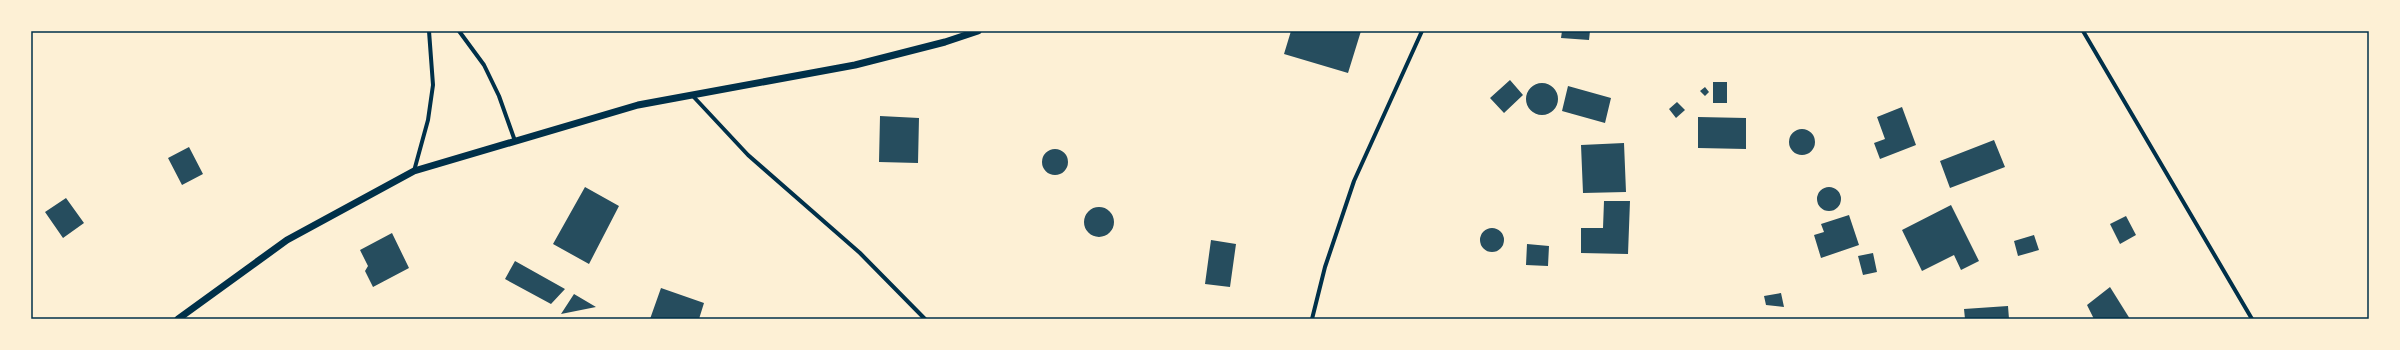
<svg xmlns="http://www.w3.org/2000/svg" width="2400" height="350" viewBox="0 0 2400 350" font-family="'Playfair Display',serif">
<style>
.building{fill:#264d5e}
.lines{fill:none;stroke-linecap:round;stroke-linejoin:round}
.minor{stroke:#003049;stroke-width:4}
.tertiary{stroke:#003049;stroke-width:7}
.neatline{fill:none;stroke:#003049;stroke-width:1.5}
</style>
<rect width="100%" height="100%" fill="#fdf0d5"/>
<path class="building" d="M1291,31H1361L1348,73L1284,54Z
M1562,31H1590L1589,40L1561,38Z
M1510,80L1523,95L1504,113L1490,98Z
M1713,82H1727V103H1713Z
M1526 99a16 16 0 1 1 32 0a16 16 0 1 1-32 0Z
M1568,86L1611,98L1605,123L1562,111Z
M1705,87L1709,92L1705,96L1700,91Z
M1677,102L1685,110L1676,118L1669,109Z
M1902,107L1916,145L1880,159L1874,143L1885,139L1877,117Z
M880,116L919,118L918,163L879,162Z
M1698,117L1746,118V149L1698,148Z
M1789 142a13 13 0 1 1 26 0a13 13 0 1 1-26 0Z
M1994,140L2005,167L1950,188L1940,161Z
M1624,143L1626,192L1583,193L1581,145Z
M189,147L203,174L182,185L168,158Z
M1042 162a13 13 0 1 1 26 0a13 13 0 1 1-26 0Z
M585,187L619,206L589,264L553,244Z
M1817 199a12 12 0 1 1 24 0a12 12 0 1 1-24 0Z
M66,198L84,223L63,238L45,212Z
M1604,201H1630L1628,254L1581,253V228H1603Z
M1951,205L1979,261L1961,270L1954,255L1922,271L1902,230Z
M1084 222a15 15 0 1 1 30 0a15 15 0 1 1-30 0Z
M1849,215L1859,245L1821,258L1814,235L1824,232L1821,224Z
M2126,216L2136,235L2120,244L2110,224Z
M1480 240a12 12 0 1 1 24 0a12 12 0 1 1-24 0Z
M392,233L409,268L373,287L365,271L368,266L360,250Z
M2034,235L2039,250L2018,256L2014,241Z
M1211,240L1236,244L1230,287L1205,284Z
M1527,244L1549,246L1548,266L1526,265Z
M1873,253L1877,272L1863,275L1858,256Z
M515,261L565,289L551,304L505,279Z
M2110,287L2130,319H2094L2087,305Z
M661,288L704,303L699,319H650Z
M1781,293L1784,307L1766,305L1764,296Z
M574,294L596,307L561,314Z
M2008,306L2009,319H1965L1964,309Z"/>
<g class="lines">
<path class="minor" d="M459,31L484,65L499,96L515,141
M2083,31L2252,319
M691,94L748,155L860,253L925,319
M414,171L428,120L433,85L429,31
M1312,319L1325,267L1354,181L1422,31"/>
<path class="tertiary" d="M178,319L287,240L414,171L638,105L855,65L945,42L978,31"/>
</g>
<rect width="2400" height="350" fill="none" stroke="#fdf0d5" stroke-width="64"/>
<rect x="32" y="32" width="2336" height="286" class="neatline"/>
</svg>
